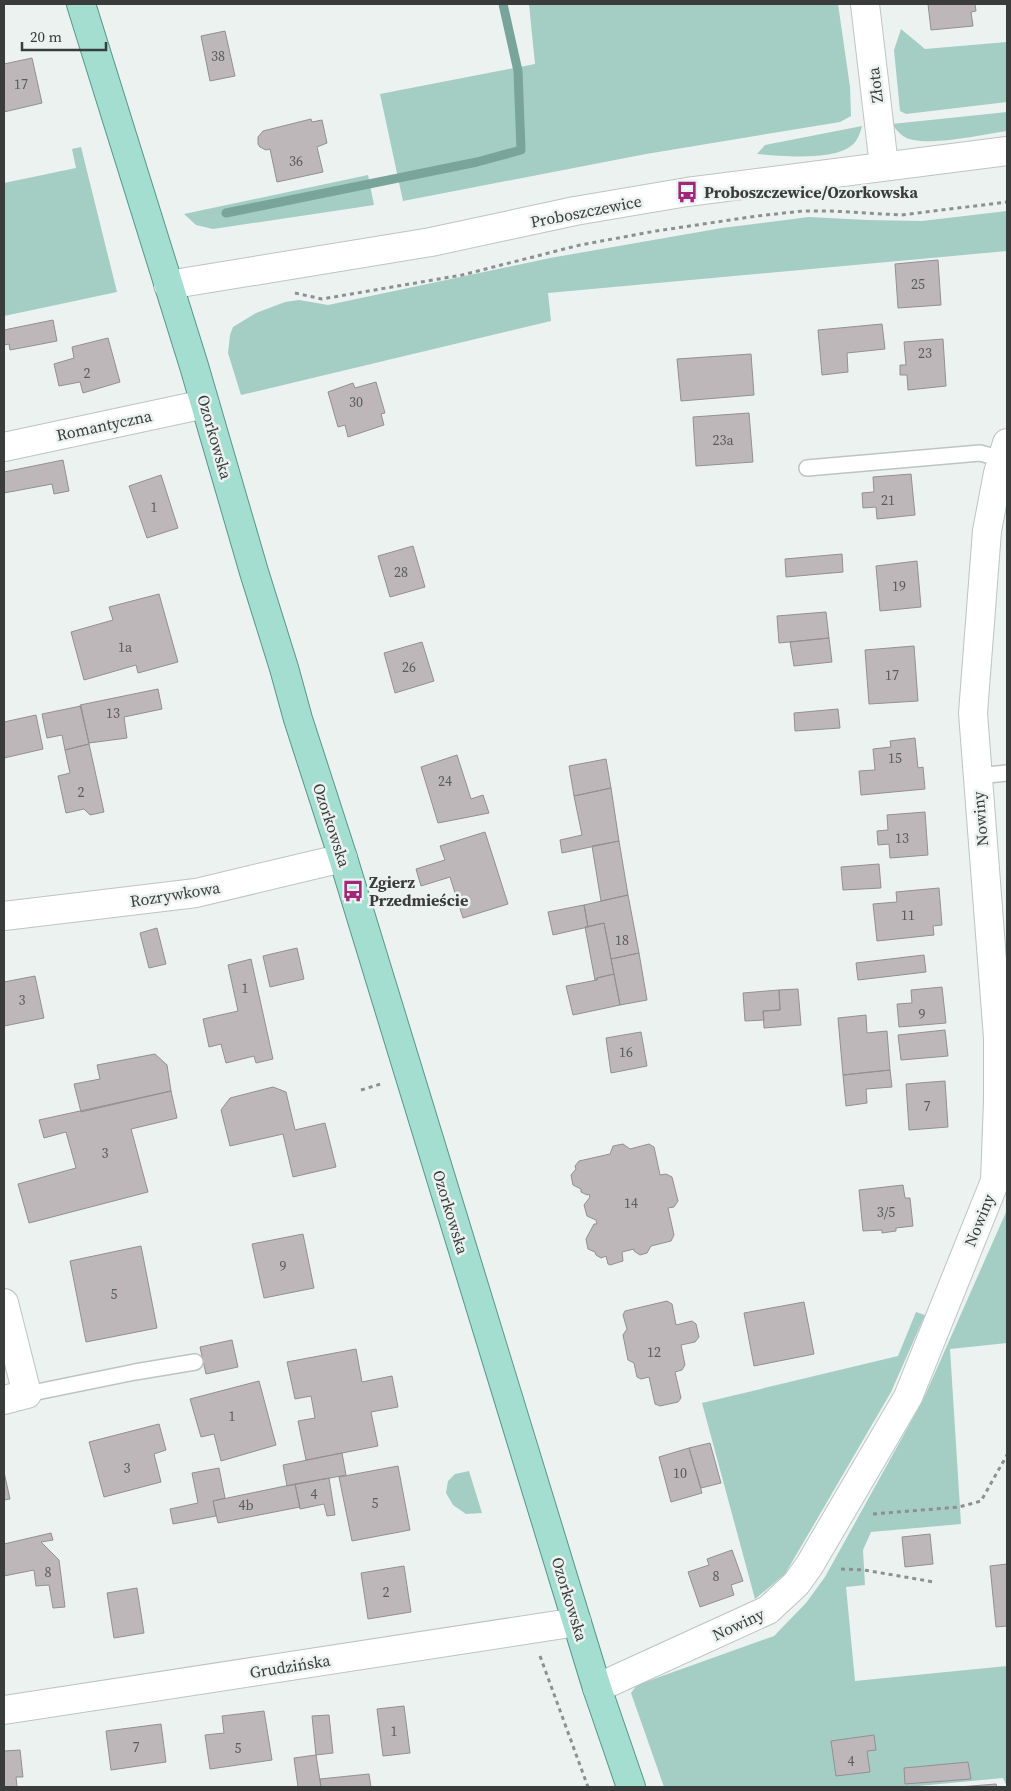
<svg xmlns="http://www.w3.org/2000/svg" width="1011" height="1791" viewBox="0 0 1011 1791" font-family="'Source Serif 4',serif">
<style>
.green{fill:#a4cdc3}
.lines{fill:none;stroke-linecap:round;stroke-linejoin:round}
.stream{stroke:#78a499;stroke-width:9}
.building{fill:#bdb7ba;stroke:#948f92}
.service-casing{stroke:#bdc4c2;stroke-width:18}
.minor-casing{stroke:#bdc4c2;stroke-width:30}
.primary-casing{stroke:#579789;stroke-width:30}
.path{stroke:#8c9190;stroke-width:3;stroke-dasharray:4 4;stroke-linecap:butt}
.service{stroke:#fff;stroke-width:15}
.minor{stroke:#fff;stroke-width:28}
.primary{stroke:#a3ded1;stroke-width:28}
.labels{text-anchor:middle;stroke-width:5;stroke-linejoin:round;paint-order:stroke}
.number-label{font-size:14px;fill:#5b5b5c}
.street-label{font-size:16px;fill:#3a3c3c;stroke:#ebf2f0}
.poi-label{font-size:16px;font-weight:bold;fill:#3a3c3c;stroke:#ebf2f0;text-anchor:start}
</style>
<rect width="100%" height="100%" fill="#ebf2f0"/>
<path class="green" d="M529,4H838L850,87L851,116L840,122L646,154L403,201L380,94L535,64Z
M901,29L925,49L1007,42V102L906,114L900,111L894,50Z
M1007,112V131C984,134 921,149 903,136C899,133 895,128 892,124Z
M862,126C860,133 858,141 851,146C832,161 780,156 757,154L765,145Z
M81,147L117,292L4,316V183L76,168L72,149Z
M368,175L374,205L213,229L196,225L184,214Z
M1007,211V251L548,293L551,321L241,395L228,353L230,335L233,327L256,313L285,302L299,300L328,305L550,258L722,228L809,217L867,220L922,221Z
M1007,1210V1343L950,1349L961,1524L871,1532L863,1550L865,1585L846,1587L855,1681L1007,1666V1787L1003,1778L908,1787H664L631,1693L637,1685L774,1636L806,1603L825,1577L923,1400Z
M916,1312L925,1315L891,1392L785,1574L755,1599L702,1403L898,1356Z
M469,1471L482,1513L466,1514L453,1505L446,1493L448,1481L455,1474Z"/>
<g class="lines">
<path class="stream" d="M226,213L477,162L521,150L518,71L503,4"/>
</g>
<path class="building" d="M928,4H975L976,11L971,12L973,26L931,30Z
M225,31L235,76L210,81L201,36Z
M32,58L42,103L4,112V64Z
M311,119L312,122L322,120L327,143L317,147L323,172L277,182L270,149L266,150L260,147L258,144V137L263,131Z
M938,260L941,305L898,308L895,264Z
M53,320L57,341L10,350L9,344L4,345V330Z
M882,324L885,349L847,353L848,372L822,375L818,330Z
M108,338L120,382L83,393L80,382L59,386L54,364L74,358L72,347Z
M943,339L946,386L908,390L907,375H900V365H906L904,342Z
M751,354L754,395L681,401L677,359Z
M376,382L385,413L381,414L384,425L348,437L345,425L338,427L328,392L353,383L355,388Z
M749,413L753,462L696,466L693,417Z
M63,460L69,491L54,494L52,484L4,493V472Z
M911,474L915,515L877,519L876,507L863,508L862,493L874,492L873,477Z
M161,475L178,528L147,538L129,486Z
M413,546L425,587L390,597L378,556Z
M842,554L843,572L786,577L785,559Z
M917,561L921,607L880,611L876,566Z
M159,594L178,662L138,673L136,665L84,680L71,632L113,620L109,607Z
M826,612L829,638L779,643L777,616Z
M829,638L832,662L794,666L790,642Z
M422,642L434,681L395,693L384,653Z
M914,646L918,701L869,704L865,650Z
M158,689L162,709L124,717L127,738L89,743L80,705Z
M81,706L89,744L65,750L62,735L47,738L42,714Z
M838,709L840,728L795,731L794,713Z
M36,715L43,749L4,758V722Z
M915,738L918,768L923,767L925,789L861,795L859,771L875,770L873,749L891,747L890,741Z
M89,744L104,812L90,815L84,809L66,813L58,776L70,773L65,750Z
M457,755L471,799L483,795L489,813L438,823L421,767Z
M606,759L611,788L574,796L569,766Z
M611,788L619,841L562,853L560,840L582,835L574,796Z
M925,812L928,855L890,858L889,844L878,845L877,831L888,830L887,815Z
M485,832L508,904L463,918L450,877L421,886L416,869L445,860L440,846Z
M619,841L628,895L601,901L592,846Z
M879,864L881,888L843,890L841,867Z
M939,888L942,925L933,926L934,935L877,941L873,904L897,902L896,892Z
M628,895L639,953L611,959L604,923L588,927L584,905Z
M584,905L588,927L553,935L548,912Z
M604,923L614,974L597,978V980H595L585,927Z
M157,928L166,964L149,968L140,933Z
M297,948L304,979L270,987L263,956Z
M639,953L647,1000L620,1005L611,959Z
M924,955L926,972L858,980L856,963Z
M251,959L273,1059L256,1063L254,1056L226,1063L221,1044L209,1047L203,1019L238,1011L228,965Z
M614,974L620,1005L573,1015L566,986L597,980V978Z
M35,976L44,1018L4,1026V982Z
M942,987L946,1023L899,1027L897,1004L912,1003L911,990Z
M798,989L801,1025L764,1028L763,1011L780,1010L779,990Z
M779,990L780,1010L763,1011L764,1020L745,1021L743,993Z
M866,1015L867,1033L887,1031L890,1070L843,1075L838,1018Z
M945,1030L948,1056L901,1060L898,1035Z
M641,1032L647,1066L611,1073L606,1038Z
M155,1054L167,1065L171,1091L81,1112L74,1084L100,1079L97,1065Z
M890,1070L892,1087L866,1089L867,1103L846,1106L843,1075Z
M945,1081L948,1127L909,1130L906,1084Z
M273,1087L286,1092L295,1130L325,1123L336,1167L293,1177L283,1134L230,1146L221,1110L230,1098Z
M171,1091L177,1118L131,1129L148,1192L29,1223L18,1184L76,1168L66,1132L44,1138L39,1120Z
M623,1144L630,1149L649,1144L654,1147L660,1175L666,1174L672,1177L678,1201L674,1207L668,1208L674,1235L671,1241L651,1246L647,1253L640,1255L634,1251V1249L622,1252L623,1261L610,1265L608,1264L606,1256L601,1258L596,1255L595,1252L588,1249L586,1239L594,1224H597L596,1220L587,1216L584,1205L590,1197L589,1194L587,1195L581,1192V1189L573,1185L571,1175L576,1169L575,1166L579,1161L610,1154L613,1146Z
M903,1185L905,1198H910L913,1226L896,1228V1231L882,1233V1230L863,1231L859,1190Z
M303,1234L314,1288L264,1298L252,1244Z
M141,1246L157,1328L86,1342L70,1261Z
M667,1301L672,1304L676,1325L692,1321L696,1324L699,1337L695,1342L681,1345L685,1365L682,1370L675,1372L681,1398L678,1402L660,1406L655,1404L649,1377L641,1379L637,1377L634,1363L628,1360L623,1335L627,1329L623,1315L625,1311Z
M804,1302L814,1354L754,1366L744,1313Z
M232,1340L238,1367L206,1374L200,1347Z
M356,1349L362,1382L392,1376L398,1407L371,1412L378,1446L306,1460L298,1421L315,1418L311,1396L295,1399L287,1362Z
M259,1381L276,1445L221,1461L214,1434L201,1437L190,1399Z
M159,1424L166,1450L154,1454L161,1482L104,1497L89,1442Z
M710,1443L721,1483L701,1488L689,1448Z
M689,1448L702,1493L671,1502L659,1457Z
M342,1453L346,1475L287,1486L283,1465Z
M398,1466L410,1530L352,1541L339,1477Z
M219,1468L225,1498L213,1501L216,1516L173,1524L170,1509L198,1503L192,1473Z
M4,1472L10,1499L4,1500Z
M329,1478L335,1515L327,1516L324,1504L300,1509L295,1484Z
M295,1484L300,1507L218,1523L213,1501Z
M51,1533L53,1540L41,1542L59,1560L65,1607L53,1608L49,1585L36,1586L34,1570L4,1576V1544Z
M930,1534L933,1564L905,1567L902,1537Z
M732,1550L743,1581L731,1585L734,1595L700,1607L688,1572L709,1565L707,1559Z
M1007,1564V1626L996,1627L990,1566Z
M404,1566L411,1612L368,1619L361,1573Z
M137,1588L144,1633L114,1638L107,1593Z
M404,1706L410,1753L383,1756L377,1709Z
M264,1711L272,1760L210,1769L205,1735L224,1733L222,1716Z
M329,1715L333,1753L316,1755L312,1716Z
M161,1724L166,1762L111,1770L106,1731Z
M874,1735L876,1750L867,1751L870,1772L836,1776L831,1741Z
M20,1750L23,1777H16L17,1787H4V1751Z
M316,1755L321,1787H298L294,1758Z
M968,1762L971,1779L905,1784L904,1768Z
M369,1774L371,1787H321L320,1779Z
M996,1784L997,1787H959Z"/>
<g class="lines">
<g class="service-casing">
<path id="service" d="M807,468L980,453L1002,459
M977,776L1007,773
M27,1394L135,1372L195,1362"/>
</g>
<g class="minor-casing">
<path id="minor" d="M865,4L884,166
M168,285L431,242L575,211L687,192L1007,151
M4,447L205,404
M4,916L196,893L343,858
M4,1303L27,1394L4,1400
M597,1688L768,1610L796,1584L809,1566L908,1397L995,1181L998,1101V1038L973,713L987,531L998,473L1007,443
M4,1710L577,1622"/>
</g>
<g class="primary-casing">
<path id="primary" d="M81,4L194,366L254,572L284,668L298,719L343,858L597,1688L631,1787"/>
</g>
<path class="path" d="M295,293L322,299L462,275L580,245L656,231L757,216L803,211H831L901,215L1007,202
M361,1090L384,1083
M873,1514L959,1507L981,1501L1007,1455
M841,1569L864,1570L934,1582
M540,1656L588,1787"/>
<use href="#service" class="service"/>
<use href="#minor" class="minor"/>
<use href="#primary" class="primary"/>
</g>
<defs>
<g id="bus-bare" transform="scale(1.725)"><path d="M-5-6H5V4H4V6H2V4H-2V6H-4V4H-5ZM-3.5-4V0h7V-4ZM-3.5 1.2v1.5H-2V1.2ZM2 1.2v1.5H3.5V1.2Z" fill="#a42679" stroke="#ebf2f0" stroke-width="2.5" paint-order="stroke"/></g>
</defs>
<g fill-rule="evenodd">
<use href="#bus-bare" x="687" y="192"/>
<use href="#bus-bare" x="353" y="891"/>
</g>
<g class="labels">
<g class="number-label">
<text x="218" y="61">38</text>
<text x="21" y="89">17</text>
<text x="296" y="166">36</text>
<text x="918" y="289">25</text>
<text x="925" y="358">23</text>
<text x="87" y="378">2</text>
<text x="356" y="407">30</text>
<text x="723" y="445">23a</text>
<text x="888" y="505">21</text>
<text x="154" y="512">1</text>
<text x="401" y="577">28</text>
<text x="899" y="591">19</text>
<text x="125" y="652">1a</text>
<text x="409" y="672">26</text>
<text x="892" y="680">17</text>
<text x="113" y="718">13</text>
<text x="895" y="763">15</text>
<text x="445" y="786">24</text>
<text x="81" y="797">2</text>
<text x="902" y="843">13</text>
<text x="908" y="920">11</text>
<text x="622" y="945">18</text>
<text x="245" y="993">1</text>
<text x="22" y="1005">3</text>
<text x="922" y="1019">9</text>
<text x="626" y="1057">16</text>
<text x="927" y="1111">7</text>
<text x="105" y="1158">3</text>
<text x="631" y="1208">14</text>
<text x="886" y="1217">3/5</text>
<text x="283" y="1271">9</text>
<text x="114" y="1299">5</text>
<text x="654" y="1357">12</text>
<text x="232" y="1421">1</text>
<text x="127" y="1473">3</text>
<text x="680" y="1478">10</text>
<text x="314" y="1499">4</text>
<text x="375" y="1508">5</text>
<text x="246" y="1510">4b</text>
<text x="48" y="1577">8</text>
<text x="716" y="1581">8</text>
<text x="386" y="1597">2</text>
<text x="394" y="1736">1</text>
<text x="136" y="1752">7</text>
<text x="238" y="1753">5</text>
<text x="851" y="1766">4</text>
</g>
<g class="street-label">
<text transform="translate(875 85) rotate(-97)" y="6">Złota</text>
<text transform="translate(586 211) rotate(-11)" y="6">Proboszczewice</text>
<text transform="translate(104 425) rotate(-12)" y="6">Romantyczna</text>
<text transform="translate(215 437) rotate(74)" y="6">Ozorkowska</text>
<text transform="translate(980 819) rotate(-95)" y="6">Nowiny</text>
<text transform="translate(332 825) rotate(72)" y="6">Ozorkowska</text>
<text transform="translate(175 894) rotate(-9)" y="6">Rozrywkowa</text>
<text transform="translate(451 1212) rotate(73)" y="6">Ozorkowska</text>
<text transform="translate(979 1220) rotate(-68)" y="6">Nowiny</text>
<text transform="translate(570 1599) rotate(73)" y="6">Ozorkowska</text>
<text transform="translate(738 1624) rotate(-25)" y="6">Nowiny</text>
<text transform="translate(290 1666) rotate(-9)" y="6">Grudzińska</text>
</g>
<g class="poi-label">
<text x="704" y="198">Proboszczewice/Ozorkowska</text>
<text x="369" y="888">Zgierz<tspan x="369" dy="18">Przedmieście</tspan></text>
</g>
</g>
<rect width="1011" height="1791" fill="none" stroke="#3a3c3c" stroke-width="10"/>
<path d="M22 42v8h84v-8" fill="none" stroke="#3a3c3c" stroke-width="2.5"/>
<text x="30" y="42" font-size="15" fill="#3a3c3c" stroke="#ebf2f0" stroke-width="4" paint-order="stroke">20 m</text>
</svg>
